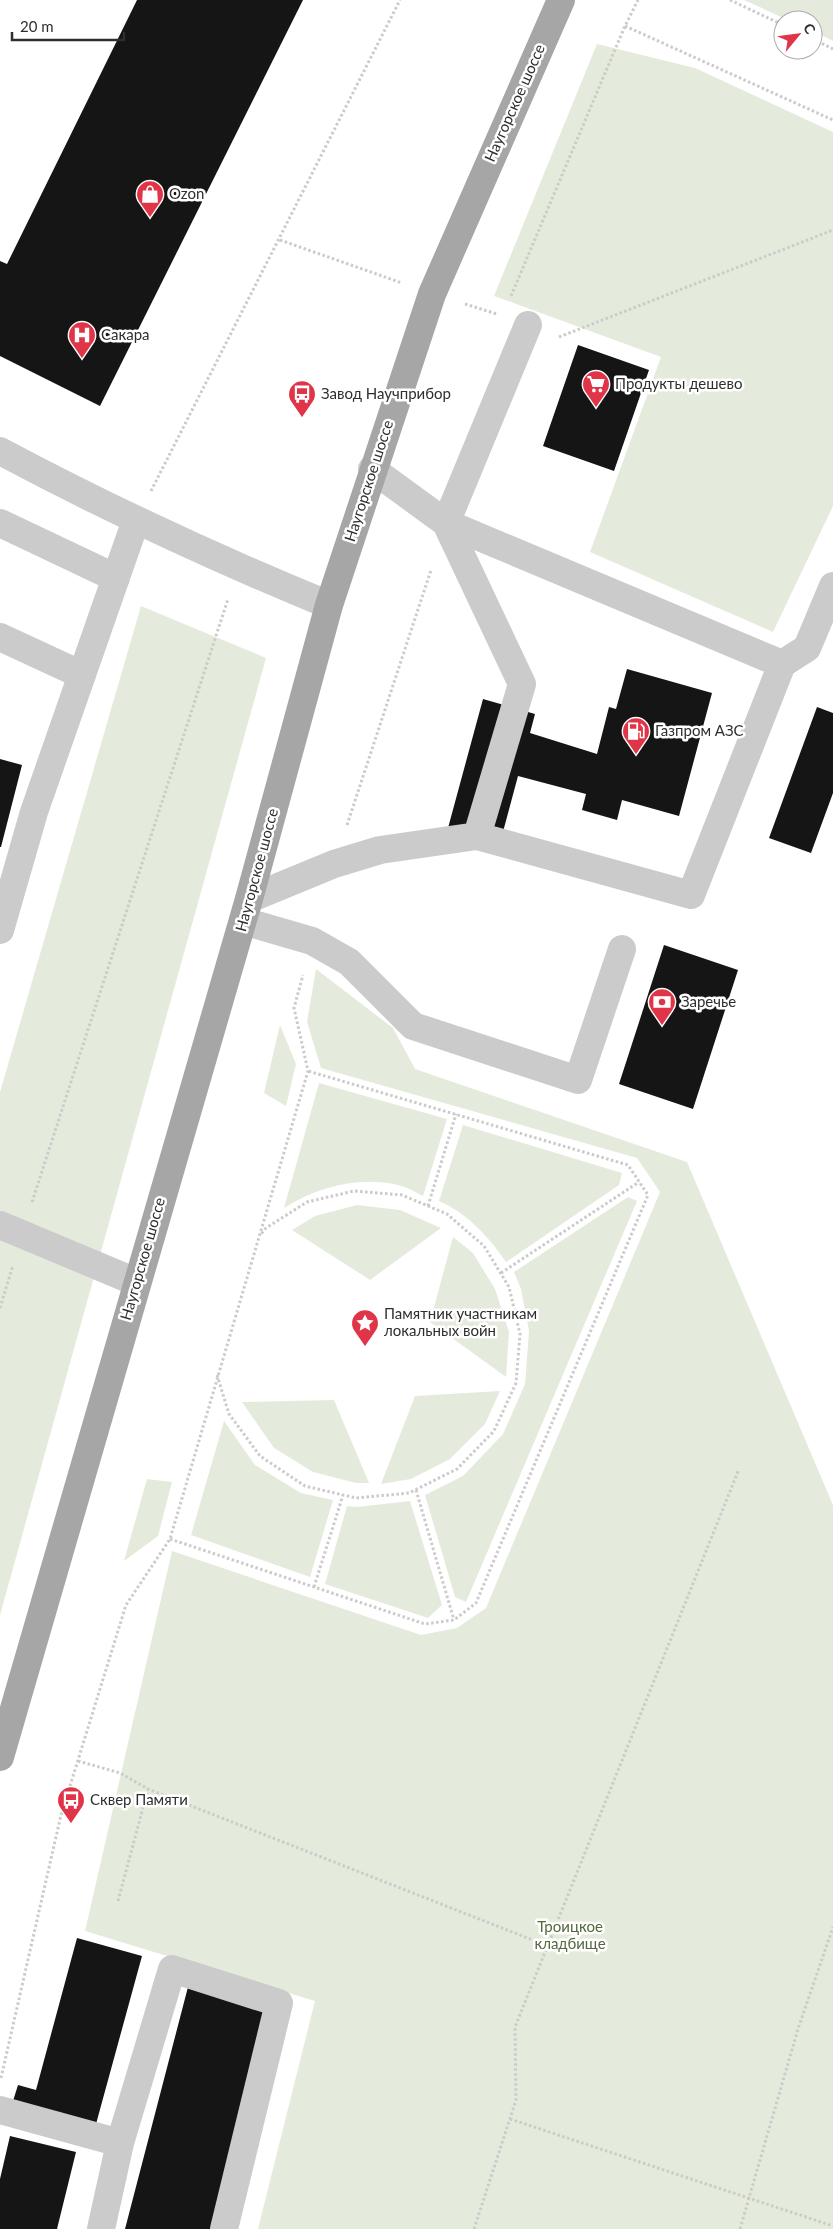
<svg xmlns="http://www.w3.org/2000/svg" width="833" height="2229" viewBox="0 0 833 2229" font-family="Lato,sans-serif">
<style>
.green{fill:#e5ebdc}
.building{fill:#151515}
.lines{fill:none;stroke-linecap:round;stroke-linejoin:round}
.path{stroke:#cbcbcb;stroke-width:3;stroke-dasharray:2.5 2.5;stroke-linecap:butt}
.minor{stroke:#cbcbcb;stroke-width:28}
.major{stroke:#a6a6a6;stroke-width:28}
.labels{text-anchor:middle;stroke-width:5;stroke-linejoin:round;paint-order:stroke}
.street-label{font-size:15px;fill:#2e2e2e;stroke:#fff}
.poi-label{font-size:15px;fill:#2e2e2e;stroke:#fff;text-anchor:start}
.park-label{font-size:15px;fill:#53683d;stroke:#fff}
</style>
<rect width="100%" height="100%" fill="#fff"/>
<path class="green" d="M744,0H833V41L813,31V20H788Z
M597,44L695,68L833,132V506L773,632L590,552L661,357L494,296Z
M141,606L266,658L0,1615V1092Z
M316,969L393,1028L415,1069L687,1162L833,1505V2229H258L315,2001L85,1931L172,1551L421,1635L457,1628L486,1608L660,1192L637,1158L321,1068L307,1022Z
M280,1025L296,1064L286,1106L264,1093Z
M319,1083L447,1119L423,1196C415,1192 407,1187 398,1185C359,1176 318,1187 284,1208Z
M463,1125L622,1173L619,1185L506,1262C489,1237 467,1213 439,1201Z
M628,1197L637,1201L466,1602L455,1597L425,1495L463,1476L503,1434L525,1384L529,1331L521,1289L514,1272Z
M357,1205L400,1210L441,1228L370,1280L292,1230L315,1216Z
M453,1237L473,1253L495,1289L509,1332L506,1377L430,1322Z
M500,1391L485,1424L450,1459L411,1479L381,1484L415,1396Z
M334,1400L369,1483H356L313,1472L274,1448L242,1402Z
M224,1421L255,1465L301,1493L333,1500L310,1577L191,1535Z
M147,1479L172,1482L158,1536L124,1561Z
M410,1501L442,1605L428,1618L325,1584L347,1506L357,1507Z"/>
<path class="building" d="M137,0H303L100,406L0,356V261L7,264Z
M578,345L649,370L614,471L543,446Z
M627,669L712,693L679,816L622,800L617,820L582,810L586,794L518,776L500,843L448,828L483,699L535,714L530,733L597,754L609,707L616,709Z
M817,707L833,713V793L811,853L769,838Z
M0,759L22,765L1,847H0Z
M664,945L738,970L693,1109L619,1084Z
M77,1938L142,1956L96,2124L13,2101L18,2085L36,2090Z
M188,1987L270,2008L214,2229H125Z
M10,2136L76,2152L57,2229H0V2179Z"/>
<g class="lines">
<path class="path" d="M730,0L783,25
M625,26L833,120
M813,39L833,49
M280,240L402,283
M511,296L625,26L638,0
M465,304L497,314
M559,337L833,230
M151,491L400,0
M347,825L431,570
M32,1202L228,599
M428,1206L456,1114
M501,1273L639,1182
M0,1308L13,1265
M217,1375L229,1414L260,1456L305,1486L356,1498L409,1493L457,1469L494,1431L516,1383L520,1334L509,1287L484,1246L447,1214L402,1195L354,1191L307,1202L266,1228L261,1234
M416,1490L454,1620
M170,1539L425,1624L454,1620L476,1603L648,1195L628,1165L308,1071
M314,1587L343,1495
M78,1761L120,1773L148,1789
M118,1901L148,1789L548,1946
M1,2078L61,1815L126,1605L170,1539L308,1071L294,1008L303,975
M510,2119L833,2226
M474,2229L516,2100L515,2027L739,1469
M740,2229L798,2029L833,1927"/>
<path class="minor" d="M0,451C107,508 217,559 329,605
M372,469L446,523L782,664
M0,523L116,578
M0,637L82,675
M477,836L522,684L446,523L528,325
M249,899L334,864L380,850L477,836L691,895L782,664L807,648L833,586
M243,921L312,941L349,962L413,1026L578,1080L622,949
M0,930L34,812L136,520
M0,1225L136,1282
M0,2110L120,2143L101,2229
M120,2143L172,1969L279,2003L224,2229"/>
<path class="major" d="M0,1757L249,899L329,605L432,294L561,0"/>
</g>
<defs>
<g id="shop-pin" transform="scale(1.4375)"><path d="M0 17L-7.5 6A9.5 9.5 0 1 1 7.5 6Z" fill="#e03549" stroke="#fff"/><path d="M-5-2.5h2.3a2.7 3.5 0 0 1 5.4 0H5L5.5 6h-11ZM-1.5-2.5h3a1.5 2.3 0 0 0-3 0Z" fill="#fff"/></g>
<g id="hospital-pin" transform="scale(1.4375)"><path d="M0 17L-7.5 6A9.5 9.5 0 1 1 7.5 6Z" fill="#e03549" stroke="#fff"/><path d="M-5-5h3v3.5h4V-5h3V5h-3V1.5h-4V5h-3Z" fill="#fff"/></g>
<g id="supermarket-pin" transform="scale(1.4375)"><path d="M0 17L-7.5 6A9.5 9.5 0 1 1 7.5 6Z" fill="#e03549" stroke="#fff"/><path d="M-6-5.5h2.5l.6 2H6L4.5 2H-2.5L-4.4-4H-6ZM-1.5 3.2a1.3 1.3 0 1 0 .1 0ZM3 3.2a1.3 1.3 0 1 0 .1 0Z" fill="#fff"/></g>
<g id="bus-pin" transform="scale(1.4375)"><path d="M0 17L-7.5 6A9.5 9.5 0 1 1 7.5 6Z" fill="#e03549" stroke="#fff"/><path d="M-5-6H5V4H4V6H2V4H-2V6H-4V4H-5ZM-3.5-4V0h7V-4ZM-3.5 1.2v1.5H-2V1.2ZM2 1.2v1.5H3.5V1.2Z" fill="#fff"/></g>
<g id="fuel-pin" transform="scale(1.4375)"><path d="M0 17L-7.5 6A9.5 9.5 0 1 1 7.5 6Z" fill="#e03549" stroke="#fff"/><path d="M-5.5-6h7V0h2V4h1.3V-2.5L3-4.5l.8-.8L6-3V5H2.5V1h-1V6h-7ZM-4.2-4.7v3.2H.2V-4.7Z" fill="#fff"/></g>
<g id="bank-pin" transform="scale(1.4375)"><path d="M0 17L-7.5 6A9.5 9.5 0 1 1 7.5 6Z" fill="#e03549" stroke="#fff"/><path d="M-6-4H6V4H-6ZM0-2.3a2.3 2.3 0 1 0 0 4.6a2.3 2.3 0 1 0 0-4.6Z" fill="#fff"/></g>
<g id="sight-pin" transform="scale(1.4375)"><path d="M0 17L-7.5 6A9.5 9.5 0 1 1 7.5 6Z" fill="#e03549" stroke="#fff"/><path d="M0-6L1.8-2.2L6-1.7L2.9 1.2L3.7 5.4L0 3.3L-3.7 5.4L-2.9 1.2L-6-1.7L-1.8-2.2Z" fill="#fff"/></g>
</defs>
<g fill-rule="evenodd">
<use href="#shop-pin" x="150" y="194"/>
<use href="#hospital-pin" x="82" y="335"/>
<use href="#supermarket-pin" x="596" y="384"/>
<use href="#bus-pin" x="302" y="394"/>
<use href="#fuel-pin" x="636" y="731"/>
<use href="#bank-pin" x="662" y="1002"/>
<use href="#sight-pin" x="365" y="1323"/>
<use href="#bus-pin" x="71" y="1800"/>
</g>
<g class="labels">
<g class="street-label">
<text transform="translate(515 103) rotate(-66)" y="5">Наугорское шоссе</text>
<text transform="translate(369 481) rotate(-72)" y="5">Наугорское шоссе</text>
<text transform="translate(257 870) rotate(-75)" y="5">Наугорское шоссе</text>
<text transform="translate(143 1259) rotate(-74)" y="5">Наугорское шоссе</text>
</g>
<g class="poi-label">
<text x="169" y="199">Ozon</text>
<text x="101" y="340">Сакара</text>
<text x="615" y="389">Продукты дешево</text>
<text x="321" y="399">Завод Научприбор</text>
<text x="655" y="736">Газпром АЗС</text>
<text x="681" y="1007">Заречье</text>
<text x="384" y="1319">Памятник участникам<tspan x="384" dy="17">локальных войн</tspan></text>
<text x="90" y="1805">Сквер Памяти</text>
</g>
<g class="park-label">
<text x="570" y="1932">Троицкое<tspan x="570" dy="17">кладбище</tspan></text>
</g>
</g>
<g transform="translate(798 35) rotate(61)"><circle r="24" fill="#ffffff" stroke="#ababab"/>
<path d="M0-4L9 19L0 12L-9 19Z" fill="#e03549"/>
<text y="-8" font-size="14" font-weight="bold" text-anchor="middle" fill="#2e2e2e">С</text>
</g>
<path d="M12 32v8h112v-8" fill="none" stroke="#2e2e2e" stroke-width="2.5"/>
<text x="20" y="32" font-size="15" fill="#2e2e2e" stroke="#ffffff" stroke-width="4" paint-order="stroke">20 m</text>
</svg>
